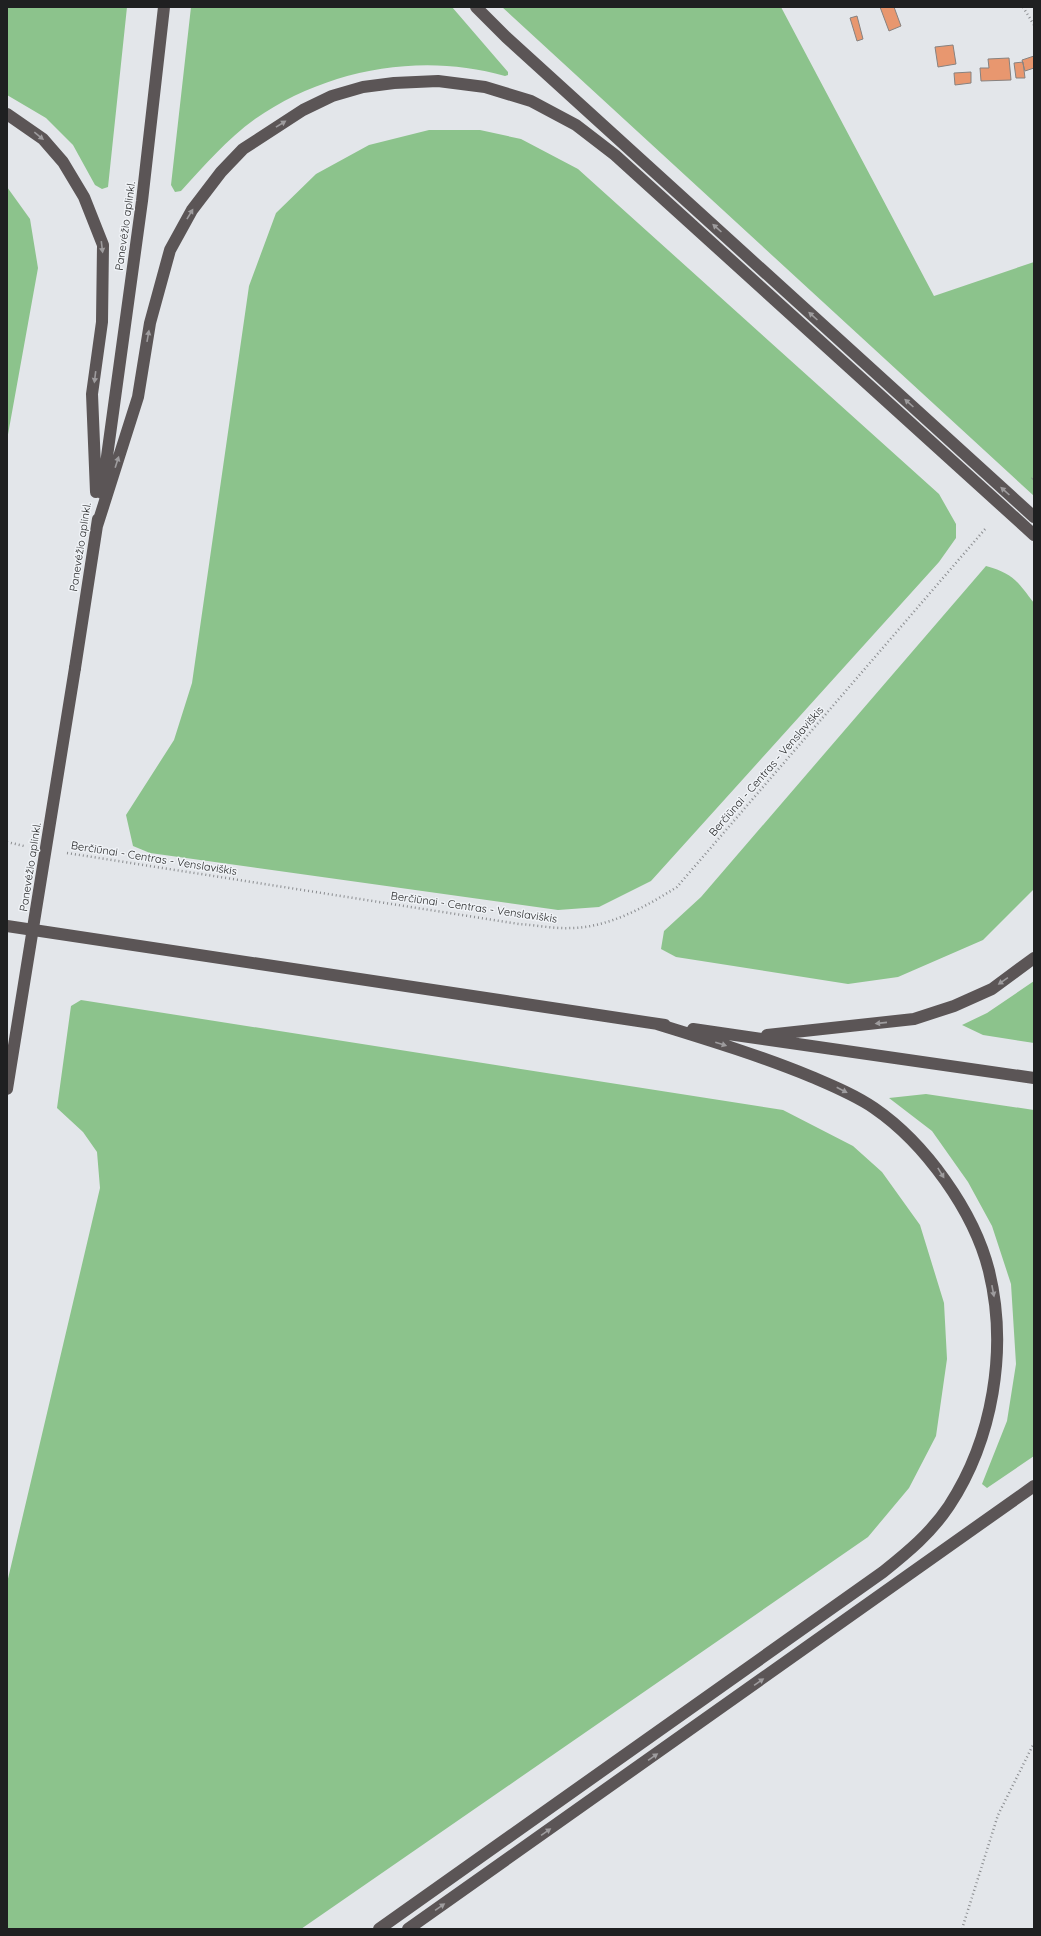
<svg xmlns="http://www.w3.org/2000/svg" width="1041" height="1936" viewBox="0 0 1041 1936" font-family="Quicksand,sans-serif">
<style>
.green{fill:#8cc38c}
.building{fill:#e8976f;stroke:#878280}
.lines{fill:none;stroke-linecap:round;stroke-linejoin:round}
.path{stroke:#8a8c8f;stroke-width:2.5;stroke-dasharray:1 3;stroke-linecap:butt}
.highway{stroke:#5b5556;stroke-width:12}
.highway-bridge{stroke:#5b5556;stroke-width:12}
.oneway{fill:#9e9c9e}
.labels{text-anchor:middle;stroke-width:3;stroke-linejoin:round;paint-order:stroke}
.street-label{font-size:11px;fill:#1f2021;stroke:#f0f3f7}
</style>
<rect width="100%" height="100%" fill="#e3e6ea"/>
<path class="green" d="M7,7H127L108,187L102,189L95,185L73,145L46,118L7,95Z
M191,7H452L508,72V75L505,76C421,52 327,69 255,119C227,139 204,166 181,191L175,192L171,185Z
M502,7H781L934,296L1034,262V496Z
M429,130H480L521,139L578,169L939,494L956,524V538L939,562L651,881L599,907L558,910L150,853L133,846L126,815L174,740L192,683L249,286L276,213L316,174L369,145Z
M7,187L30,219L38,268L7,440Z
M986,566C1014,574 1017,581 1034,603V889L983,940L898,977L848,984L676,957L661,949L664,931L701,897Z
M1034,981V1043L983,1035L962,1025L987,1013Z
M81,1000L783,1110L853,1146L882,1172L920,1225L944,1303L947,1359L936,1436L909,1488L868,1537L301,1929H7V1583L100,1188L97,1152L83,1132L57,1108L71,1006Z
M926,1094L1034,1110V1456L987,1488L982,1484L1007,1421L1016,1364L1011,1284L992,1226L968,1182L932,1131L889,1098Z"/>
<path class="building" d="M880,7H894L901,26L889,31Z
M857,16L863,39L857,41L850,18Z
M953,45L956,64L938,67L935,47Z
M1034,56V68L1025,71L1022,60Z
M1009,58L1011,80L981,81L980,68H989L988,59Z
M1023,62L1025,78H1016L1014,63Z
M971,72V83L955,85L954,73Z"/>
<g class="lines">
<path class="path" d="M1023,7L1034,25
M1032,479L1034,477
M7,842L24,846
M67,853L519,924C536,925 554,929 572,928C610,927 645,907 677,887L986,528
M962,1929L998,1815L1034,1743"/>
<path class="highway" d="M476,7L506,37L1034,517
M7,114L43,139L63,162L84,197L103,245L102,322L92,394L96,492
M102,493L142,201L164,7
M97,526L138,397L150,323L170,250L192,210L221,172L243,149L303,110L332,96L363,87L394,83L438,81L485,87L531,101L576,125L615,155L1034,535
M75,668L98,519
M7,926L665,1025
M693,1029L1034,1078
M767,1035L914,1019L954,1006L992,989L1034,958
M379,1929L883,1572C908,1552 931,1533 949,1506C993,1439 1008,1349 989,1271C974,1211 925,1143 874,1108C855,1095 833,1086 812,1077C761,1056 709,1040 657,1024
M408,1929L1034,1486"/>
<path class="highway-bridge" d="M7,1089L75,668"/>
</g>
<defs><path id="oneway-solid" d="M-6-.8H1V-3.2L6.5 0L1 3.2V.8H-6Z"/></defs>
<g class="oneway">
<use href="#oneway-solid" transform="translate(281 124) rotate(-32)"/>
<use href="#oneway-solid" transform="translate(39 136) rotate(39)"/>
<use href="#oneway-solid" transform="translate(190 214) rotate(-59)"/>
<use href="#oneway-solid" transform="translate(717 228) rotate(-138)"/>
<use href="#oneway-solid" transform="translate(102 247) rotate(83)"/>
<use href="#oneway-solid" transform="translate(813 316) rotate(-138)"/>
<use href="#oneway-solid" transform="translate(148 336) rotate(-80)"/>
<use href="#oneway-solid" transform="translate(95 377) rotate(97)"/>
<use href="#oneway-solid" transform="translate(909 403) rotate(-138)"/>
<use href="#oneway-solid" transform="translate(117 462) rotate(-72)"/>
<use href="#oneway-solid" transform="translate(1005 491) rotate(-138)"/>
<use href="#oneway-solid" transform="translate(1003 981) rotate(145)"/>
<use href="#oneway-solid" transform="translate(881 1023) rotate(174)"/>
<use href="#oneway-solid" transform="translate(721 1044) rotate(17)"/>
<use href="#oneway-solid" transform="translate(842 1090) rotate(27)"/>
<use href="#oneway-solid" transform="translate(941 1173) rotate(58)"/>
<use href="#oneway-solid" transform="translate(993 1291) rotate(79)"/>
<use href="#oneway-solid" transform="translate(759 1682) rotate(-35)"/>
<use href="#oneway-solid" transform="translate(653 1757) rotate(-35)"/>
<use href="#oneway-solid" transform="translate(546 1832) rotate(-35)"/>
<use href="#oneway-solid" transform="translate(440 1907) rotate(-35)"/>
</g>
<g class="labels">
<g class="street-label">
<text transform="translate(125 226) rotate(-82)" y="4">Panevėžio aplinkl.</text>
<text transform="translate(80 547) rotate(-81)" y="4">Panevėžio aplinkl.</text>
<text transform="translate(766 771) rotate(-49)" y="4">Berčiūnai - Centras - Venslaviškis</text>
<text transform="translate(154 858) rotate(9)" y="4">Berčiūnai - Centras - Venslaviškis</text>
<text transform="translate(30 867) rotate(-81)" y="4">Panevėžio aplinkl.</text>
<text transform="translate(474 907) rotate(8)" y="4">Berčiūnai - Centras - Venslaviškis</text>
</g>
</g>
<rect width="1041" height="1936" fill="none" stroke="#1f2021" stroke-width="16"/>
</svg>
